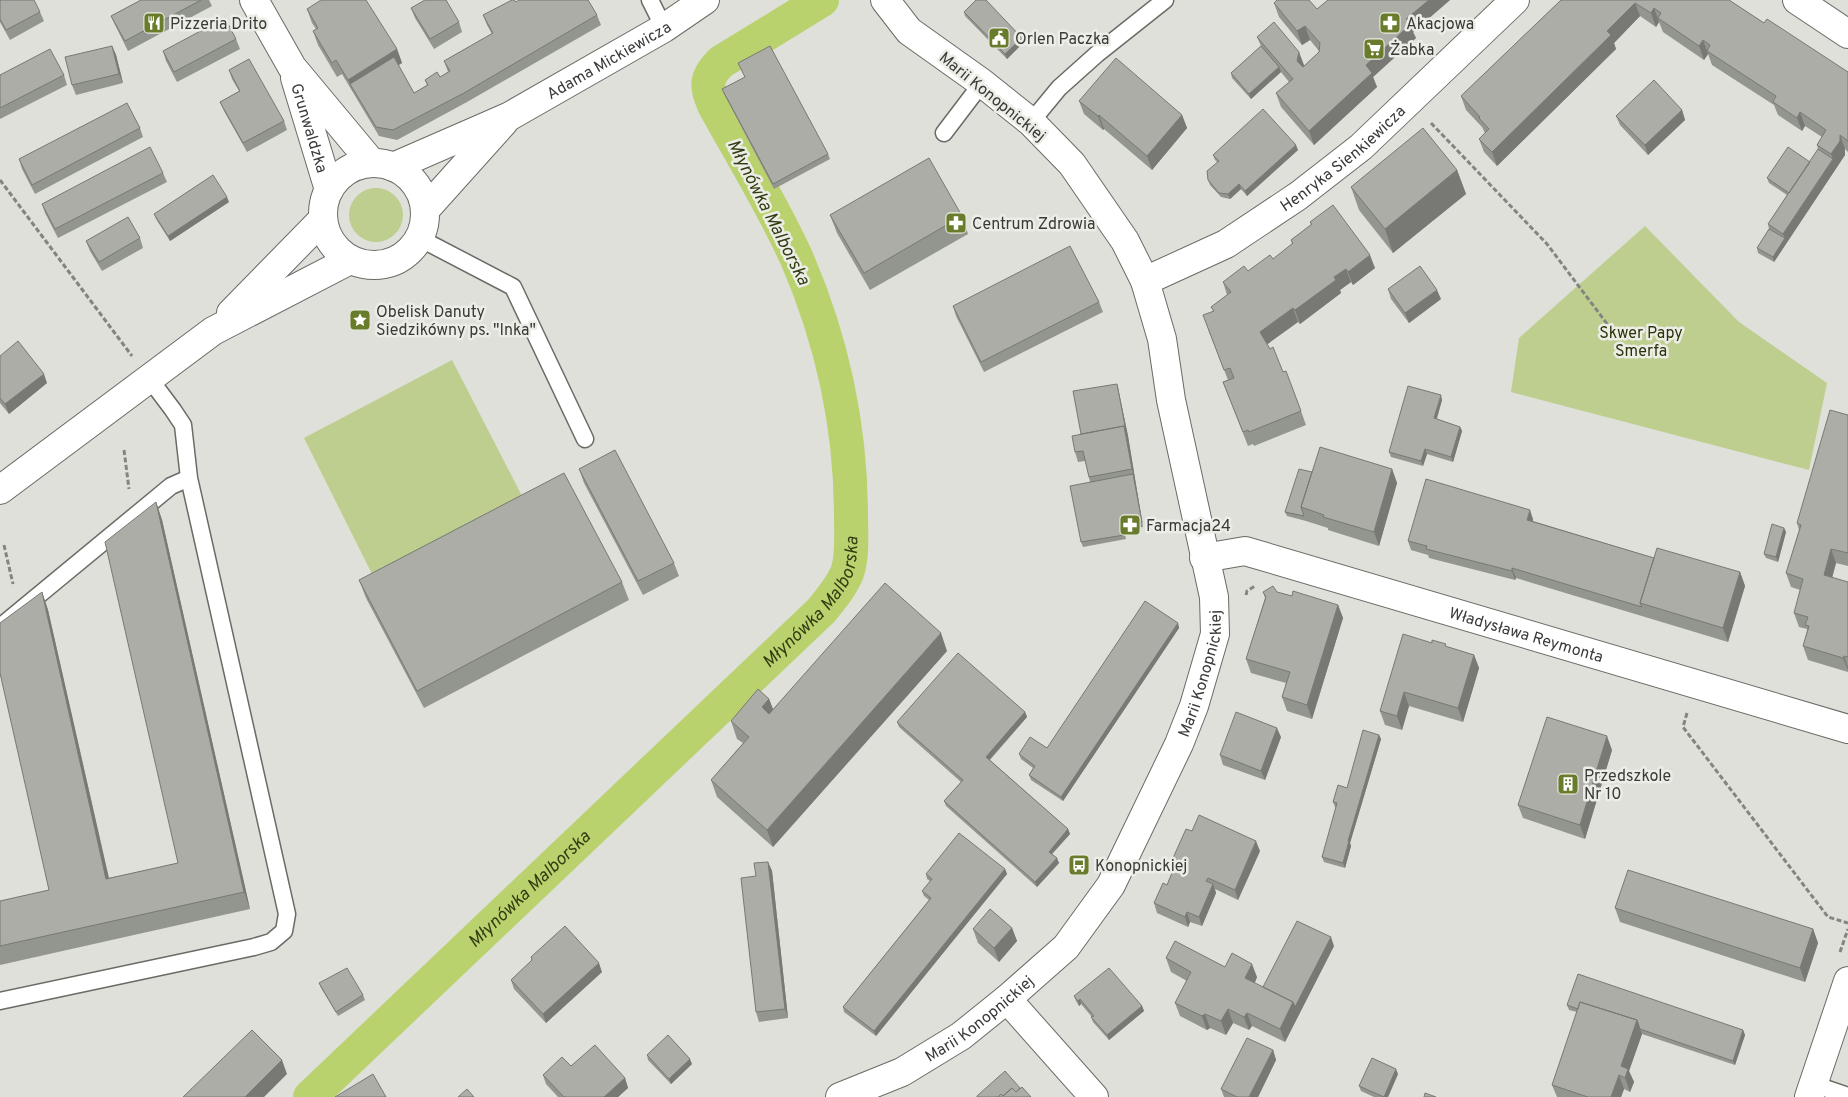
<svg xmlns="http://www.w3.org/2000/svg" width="1848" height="1097" viewBox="0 0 1848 1097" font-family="Overpass,sans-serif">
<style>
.green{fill:#bdce8f}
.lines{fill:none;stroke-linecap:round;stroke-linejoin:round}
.canal{stroke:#b9d26e;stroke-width:34}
.service-casing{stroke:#696b65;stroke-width:19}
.minor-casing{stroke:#696b65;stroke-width:30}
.tertiary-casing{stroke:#696b65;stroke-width:30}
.path{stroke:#848581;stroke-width:3;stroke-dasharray:5 2.5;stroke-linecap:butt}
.service{stroke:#fff;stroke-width:16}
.minor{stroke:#fff;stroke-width:28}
.tertiary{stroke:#fff;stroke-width:28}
.wall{fill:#93958f}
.shaded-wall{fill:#787974}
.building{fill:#abada6;stroke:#787974}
.labels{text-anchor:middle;stroke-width:5;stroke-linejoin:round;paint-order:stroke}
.poi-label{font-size:16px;fill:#3a3a38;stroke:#ebede6;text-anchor:start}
.street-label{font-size:16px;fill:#3a3a38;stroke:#ebede6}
.park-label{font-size:16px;fill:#2a3308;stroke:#ebede6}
.water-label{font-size:18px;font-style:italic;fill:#333d13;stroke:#ebede6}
</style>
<rect width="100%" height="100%" fill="#dee0d9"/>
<path class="green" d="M349 215a27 27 0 1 1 54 0a27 27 0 1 1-54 0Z
M1645,226L1739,322L1827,383L1809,470L1511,392L1519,338Z
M452,360L523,498L373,576L304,438Z"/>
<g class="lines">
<path class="canal" id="s1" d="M310,1097L821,611C831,599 841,587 847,573C853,556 851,535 851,517C851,429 832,340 797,259C773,206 742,156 714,105C706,85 705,78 721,62L822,0"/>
<g class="service-casing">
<path id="service" d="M650,0L664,28
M1031,122L1059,88L1097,54L1165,0
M944,133L982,83
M421,239L513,287L585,439
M0,627L171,486L189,478
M0,1001L254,947L271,942L284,931L287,914L189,478L183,425L173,410L149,378
M1813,1084L1848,1096"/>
</g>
<g class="minor-casing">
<g id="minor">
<path d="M254,0L292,67L372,163"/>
<path d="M1797,0L1848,34"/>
<path id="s2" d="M295,78L329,190"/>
<circle cx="374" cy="214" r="51"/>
<path id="s3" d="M393,167L510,116L664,28L705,0"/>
<path d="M426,209L504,122"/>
<path id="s4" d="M1145,281L1226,244L1298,196L1361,147L1515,0"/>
<path d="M231,313L323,219"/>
<path d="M0,490L213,331L350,260"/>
<path id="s5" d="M1204,558L1245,551L1848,729"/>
<path d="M1007,999L1094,1097"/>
<path d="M1809,1097L1848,981"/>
</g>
</g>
<g class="tertiary-casing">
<g id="tertiary">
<path id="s6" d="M840,1097L902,1072L961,1036L1007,999L1066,947L1111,885L1179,744L1194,706L1215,634L1214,597L1171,400L1162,339L1145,281L1125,241L1072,164L1031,122L982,83L909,31L885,0"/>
</g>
</g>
<path class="path" d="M1431,123L1547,244L1608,325
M0,180L132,356
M124,450L129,489
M4,545L13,584
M1246,595L1247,591L1255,586
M1687,713L1683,727L1828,917L1848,923
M1840,952L1848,929"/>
<use href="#service" class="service"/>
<use href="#minor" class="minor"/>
<use href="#tertiary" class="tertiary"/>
</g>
<path class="wall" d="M0,0L40,12L44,21L10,40L0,22Z
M141,0H209L212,6L128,51L115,25L111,16Z
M1328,0H1450L1413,32L1416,38L1373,77L1377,87L1314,145L1281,107L1276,93L1289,82L1281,72L1251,99L1232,78L1231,73L1261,46L1257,37L1304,66L1319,52V51L1310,40L1302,45L1279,17L1274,3L1317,9Z
M1561,0H1729L1764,23L1848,72V152L1845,149V155L1774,262L1758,253L1757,248L1769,229L1768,224L1787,195L1769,183L1767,178L1810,162L1818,149L1817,145L1822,137L1805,126L1802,131L1778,115L1774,105L1712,65L1708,54L1704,60L1663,32L1659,22L1656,27L1640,16L1614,43L1616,49L1497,166L1484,152L1479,139L1485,133L1482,127L1466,110L1461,96Z
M516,2L597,15L601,25L467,102L397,140L379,136L342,74L337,77L318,45L313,31L316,29L312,23L307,9L397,49L402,63L398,65L414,93L427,85L425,80L440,77L448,72L444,61L492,34L487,25L483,15Z
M411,8L459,22L462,32L434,49L415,18Z
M964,12L1022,38L1024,42L1007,59L965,16Z
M236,39L240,49L177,82L166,61L163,51Z
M112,46L116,55L123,83L76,95L72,85Z
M738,63L828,154L830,159L774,189L724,94L722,89L745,77Z
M229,70L284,121L287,130L247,152L224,111L220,102L239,91L232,79Z
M0,75H64L67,85L0,119Z
M1079,101L1182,115L1187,128L1152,170L1104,129L1103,130L1084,114Z
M1682,110L1685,120L1648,155L1620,125L1616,116Z
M140,128L143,137L35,194L22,169L19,159Z
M1298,150L1247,196L1241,189L1230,199L1221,197L1210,185L1208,180L1217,162L1215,160L1213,155Z
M1457,170L1466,194L1393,253L1359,210L1351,187Z
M163,173L167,182L58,238L45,213L42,204Z
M229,202L170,241L156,219L154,214Z
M830,215L962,216L968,234L870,290L837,233Z
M1310,222L1375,268L1353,285L1351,282L1340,290L1341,293L1300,324L1298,322L1267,344L1283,372L1301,411L1306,425L1254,446L1253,444L1248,446L1223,382L1228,380L1208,329L1213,311L1211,307L1227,295L1223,282L1248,271L1273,259L1292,244L1291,240L1311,225Z
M140,238L143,248L102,271L90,251L86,241Z
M1388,289L1441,299L1409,323L1391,299Z
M1099,302L1103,312L984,372L956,316L953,306Z
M0,356L47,383L9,414L0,403Z
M1117,384L1118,388L1128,436L1143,527L1124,530L1126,539L1083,547L1081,542L1090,482L1085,461L1078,462L1075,452L1081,434Z
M1442,400L1437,419L1460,427L1462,431L1453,462L1427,454L1423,466L1391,457L1389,452Z
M1848,415V566L1836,563L1832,578L1848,582V672L1808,660L1803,646L1807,631V629L1799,627L1794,613L1800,590L1791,587L1786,573L1799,530L1797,523Z
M579,469L674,563L679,576L643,595L584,483Z
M1392,469L1397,483L1379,546L1328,530V528L1306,521L1287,516L1285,512L1312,472Z
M156,502L162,520L250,909L0,965V901L49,890L42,592L48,610L109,878L178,863Z
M1533,519V521L1654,558L1740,572L1745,586L1728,642L1516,578L1515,580L1429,558L1428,555L1411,550L1408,541Z
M1784,528L1786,532L1778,562L1766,558L1764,554Z
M359,580L622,582L629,600L424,708L366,598Z
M1263,592H1277L1292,596L1338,605L1343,618L1312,719L1287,711L1282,697L1286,683L1251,673L1246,659L1265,598Z
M1178,623L1179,628L1063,801L1031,780L1029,775L1033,768L1021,759L1019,754L1047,748Z
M1447,647L1474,655L1479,668L1463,722L1409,706L1402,730L1385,725L1380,711Z
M947,651L773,847L717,797L711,780L743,743L737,739L731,721L769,699L773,709Z
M1025,712L1027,717L990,760L1068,829L1070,834L1052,854L1059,863L1037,887L946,806L944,801L961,782L899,727L897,722Z
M1379,735L1381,739L1350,843L1351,846L1345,868L1324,862L1322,857L1336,808L1335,807L1333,802L1347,788Z
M1281,737L1265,780L1223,765L1220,755Z
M1612,750L1585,839L1523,818L1518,805Z
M1260,851L1238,900L1215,889L1216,893L1202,926L1190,922L1188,927L1157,913L1154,903L1167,885L1172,873L1169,867Z
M768,862L772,871L788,1018L759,1022L756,1012V876Z
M1005,869L1007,874L876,1036L844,1012L843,1007L929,900L924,896L922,891L930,881L927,879L926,874Z
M1615,908L1813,929L1818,943L1805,982L1620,922Z
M1012,928L1017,941L999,962L978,943L973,929Z
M1334,946L1285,1042L1252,1026L1249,1030L1233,1023L1226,1035L1210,1028L1207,1030L1180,1016L1175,1003L1187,981L1171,972L1166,958L1225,967L1257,977L1255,983L1263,987Z
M531,957L602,972L546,1023L514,989L511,980L532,960Z
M319,983L363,995L365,1000L338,1016L321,988Z
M1074,996L1142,1006L1144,1011L1109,1040L1093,1022L1091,1017H1092L1081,1004L1079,1006L1076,1001Z
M1567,1005L1743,1030L1745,1035L1735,1065L1642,1034L1629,1071L1634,1082L1630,1092L1624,1089L1621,1097H1557L1552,1085L1577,1012L1569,1010Z
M1273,1050L1276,1060L1258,1097H1224L1221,1089Z
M647,1055L692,1064L671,1084L648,1060Z
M1398,1074L1388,1097H1374L1361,1091L1359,1086Z
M543,1075L625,1078L628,1088L618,1097H558L546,1084Z"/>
<path class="shaded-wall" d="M1429,0H1450L1413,32L1416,38L1373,77L1377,87L1314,145L1309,131L1406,19Z
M1635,3L1640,16L1614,43L1616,49L1497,166L1492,152L1607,31Z
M1654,8L1659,22L1656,27L1651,13Z
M1305,26L1310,40L1302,45L1297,31Z
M1022,38L1024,42L1007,59L1005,54Z
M1703,40L1708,54L1704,60L1699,46Z
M112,46L116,55L123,83L119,74Z
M397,49L402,63L355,93L348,80Z
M1299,52L1304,65L1302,74L1297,61Z
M1279,67L1281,72L1251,99L1249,94Z
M1682,110L1685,120L1648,155L1645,145Z
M1800,112L1805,126L1802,131L1797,118Z
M1099,115L1104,129L1103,130L1098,116Z
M1182,115L1187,128L1152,170L1147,156Z
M1840,135L1845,149V155L1774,262L1773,257L1785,238L1783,234L1833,159L1831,154Z
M1296,145L1298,150L1247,196L1245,191Z
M1457,170L1466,194L1393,253L1385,229Z
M1239,184L1241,189L1230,199L1228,194Z
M227,197L229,202L170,241L168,236Z
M1370,255L1375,268L1353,285L1348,272Z
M1346,269L1351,282L1340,290L1341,293L1300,324L1295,310L1334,277Z
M1437,290L1441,299L1409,323L1405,313Z
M1293,308L1298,322L1265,346L1260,332Z
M44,374L47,383L9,414L5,404Z
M1117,384L1118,388L1128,436L1126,431Z
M1441,395L1442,400L1435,423L1434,418Z
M1124,426L1128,436L1143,527L1142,522Z
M1460,427L1462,431L1453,462L1451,457Z
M1425,449L1427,454L1423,466L1421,461Z
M1392,469L1397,483L1379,546L1374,532Z
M156,502L162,520L250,909L244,892Z
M1530,510L1533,519L1531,529L1527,520Z
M1784,528L1786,532L1778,562L1776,557Z
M1831,549L1836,563L1829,589L1824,575Z
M1512,568L1516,578L1515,580L1512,571Z
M1740,572L1745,586L1728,642L1723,628Z
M42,592L48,610L113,897L106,879Z
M1338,605L1343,618L1312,719L1307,705Z
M1178,623L1179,628L1063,801L1061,797Z
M941,633L947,651L773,847L767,830Z
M1474,655L1479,668L1463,722L1458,708Z
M1844,656L1848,667V670L1843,658Z
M1404,692L1409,706L1402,730L1397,716Z
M769,699L776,717L769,725L762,707Z
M1025,712L1027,717L988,761L986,757Z
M1277,728L1281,737L1265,780L1261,771Z
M1379,735L1381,739L1350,843L1351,846L1345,868L1343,863L1348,841Z
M1607,736L1612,750L1585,839L1580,825Z
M1068,829L1070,834L1050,856L1049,852Z
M1256,841L1260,851L1238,900L1235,890Z
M1057,858L1059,863L1037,887L1035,882Z
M768,862L772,871L788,1018L785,1009Z
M1005,869L1007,874L876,1036L874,1031Z
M1213,884L1216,893L1202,926L1199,917Z
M1187,912L1190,922L1188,927L1185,917Z
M1012,928L1017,941L999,962L994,948Z
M1813,929L1818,943L1805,982L1800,968Z
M1331,937L1334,946L1285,1042L1280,1029L1293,1002Z
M599,963L602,972L546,1023L543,1014Z
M1252,964L1257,977L1250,992L1245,978Z
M1080,999L1081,1004L1079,1006L1078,1001Z
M1142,1006L1144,1011L1109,1040L1107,1035Z
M1228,1009L1233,1023L1226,1035L1221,1021Z
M1247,1013L1252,1026L1249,1030L1244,1017Z
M1205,1014L1210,1028L1207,1030L1202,1016Z
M1637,1020L1642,1034L1629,1071L1634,1082L1630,1092L1621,1066Z
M1743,1030L1745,1035L1735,1065L1733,1061Z
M1273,1050L1276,1060L1258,1097H1249Z
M690,1059L692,1064L671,1084L669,1079Z
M282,1060L287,1074L264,1097H245Z
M1396,1069L1398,1074L1388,1097H1384Z
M1619,1075L1624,1089L1621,1097H1611Z
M625,1078L628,1088L618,1097H604Z"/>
<path class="building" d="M0,0H34L40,12L6,30L0,19Z
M141,0H201L125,41L111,16Z
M321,0H366L397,49L348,80L336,60L332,63L313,31L318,28L307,9Z
M425,0H446L459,22L430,39L411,8Z
M512,0H514L516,2L519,0H588L597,15L464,93L393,130L376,127L350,84L394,57L414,93L428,85L425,80L437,72L440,77L450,71L444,61L493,33L483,15Z
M976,0H986L1022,38L1005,54L964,12Z
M1277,0H1309L1317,9L1328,0H1429L1406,19L1411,24L1366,65L1372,73L1309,131L1276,93L1293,79L1257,37L1274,22L1299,52L1297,61L1303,67L1319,52L1320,43L1305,26L1297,31L1274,3Z
M1561,0H1729L1764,23L1767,19L1848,72V141L1840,135V141L1831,154L1817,145L1826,130L1800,112L1797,118L1773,102L1776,96L1707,51L1710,45L1703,40L1699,46L1658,18L1661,13L1654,8L1651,13L1635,3L1607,31L1611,35L1492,152L1479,139L1489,129L1479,118L1480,117L1461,96Z
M225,18L236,39L174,72L163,51Z
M112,46L119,74L72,85L65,57Z
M770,46L828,154L773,184L722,89L745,77L738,63Z
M1261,46L1279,67L1249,94L1231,73Z
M50,49L64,75L0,108V75Z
M1116,58L1182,115L1147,156L1099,115L1098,116L1079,101Z
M249,59L284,121L243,143L220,102L240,91L229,70Z
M1654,80L1682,110L1645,145L1616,116Z
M127,103L140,128L32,185L19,159Z
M1263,109L1296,145L1245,191L1239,184L1228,194L1219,193L1208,180L1207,171L1219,161L1213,155Z
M1423,128L1457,170L1385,229L1351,187Z
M150,147L163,173L55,229L42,204Z
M1788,147L1810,162L1789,193L1767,178Z
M1818,149L1833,159L1783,234L1768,224Z
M929,158L962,216L864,273L830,215Z
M213,175L227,197L168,236L154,214Z
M1333,205L1370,255L1348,272L1346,269L1334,277L1336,280L1295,310L1293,308L1260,332L1270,349L1273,347L1283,372L1286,371L1301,411L1249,432L1248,430L1243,432L1223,382L1234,378L1230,368L1224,370L1203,315L1214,311L1211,307L1231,292L1223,282L1244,266L1248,271L1270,255L1273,259L1293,243L1291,240L1312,224L1310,222Z
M128,217L140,238L99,262L86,241Z
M1769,229L1785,238L1773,257L1757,248Z
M1070,246L1099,302L981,362L953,306Z
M1420,266L1437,290L1405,313L1388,289Z
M18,341L44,374L5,404L0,398V356Z
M1117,384L1126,431L1124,426L1081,434L1073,391Z
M1408,386L1441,395L1434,418L1460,427L1451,457L1425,449L1421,461L1389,452Z
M1830,410L1848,415V553L1831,549L1824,575L1848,582V657L1844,656L1843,658L1803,646L1809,626L1805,625L1808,617L1794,613L1803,579L1786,573L1801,525L1797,523Z
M1124,426L1132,469L1089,477L1083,451L1075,452L1072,436Z
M1320,447L1392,469L1374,532L1323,517L1324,515L1301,507Z
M615,450L674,563L638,581L579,469Z
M1299,469L1312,472L1301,507L1304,516L1285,512Z
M564,473L622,582L417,691L359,580Z
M1133,474L1142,522L1122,525L1124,535L1081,542L1070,486Z
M1426,479L1530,510L1527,520L1654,558L1640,603L1642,607L1512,568V571L1426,549L1427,546L1408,541Z
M156,502L244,892L0,946V901L49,890L0,673V623L42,592L106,879L178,863L105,542Z
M1772,524L1784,528L1776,557L1764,554Z
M1657,548L1740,572L1723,628L1640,603Z
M885,583L941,633L767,830L711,780L749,737L731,721L758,689L769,699L762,707L769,714Z
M1273,586L1277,592L1292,596L1293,591L1338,605L1307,705L1282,697L1290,672L1246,659L1266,597L1263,592Z
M1145,601L1178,623L1061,797L1029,775L1035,766L1019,754L1030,737L1047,748Z
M1403,634L1432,643V640L1446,644L1445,646L1474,655L1458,708L1404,692L1397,716L1380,711Z
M958,653L1025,712L986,757L1068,829L1049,852L1057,858L1035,882L944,801L963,780L897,722Z
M1236,712L1277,728L1261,771L1220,755Z
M1547,717L1607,736L1580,825L1518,805Z
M1363,730L1379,735L1348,841H1349L1343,863L1322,857L1337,803L1333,802L1338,785L1347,788Z
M1199,815L1256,841L1235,890L1208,878L1206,881L1213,884L1199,917L1187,912L1185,917L1154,903L1163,883L1167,885L1174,868L1169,867L1186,829L1192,831Z
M959,833L1005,869L874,1031L843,1007L931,898L922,891L932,879L926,874Z
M768,862L785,1009L756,1012L741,878L756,876L754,863Z
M1628,870L1813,929L1800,968L1615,908Z
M990,909L1012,928L994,948L973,929Z
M1297,921L1331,937L1295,1007L1293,1002L1263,987Z
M565,926L599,963L543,1014L511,980L532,960L531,957Z
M1175,941L1225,967L1232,953L1252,964L1245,978L1293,1002L1280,1029L1247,1013L1244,1017L1228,1009L1221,1021L1205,1014L1202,1016L1175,1003L1191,972L1166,958Z
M347,968L363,995L336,1012L319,983Z
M1109,968L1142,1006L1107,1035L1091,1017L1094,1016L1080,999L1078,1001L1074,996Z
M1578,974L1743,1030L1733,1061L1640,1029L1637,1020L1580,1002L1578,1009L1567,1005Z
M1580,1002L1637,1020L1621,1066L1628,1069L1625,1078L1619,1075L1611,1097H1588L1552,1085Z
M252,1030L282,1060L245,1097H183Z
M668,1035L690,1059L669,1079L647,1055Z
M1247,1038L1273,1050L1249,1097H1237L1221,1089Z
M595,1045L625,1078L604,1097H564L543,1075L562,1057L571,1066Z
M1372,1058L1396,1069L1384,1097L1359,1086Z
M1005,1071L1020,1088L1016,1092L1012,1088L1003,1096L1001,1094L998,1097H977V1096Z
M373,1074L386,1097H335Z
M1022,1087L1031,1097H998L1001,1094L1003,1096L1012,1088L1016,1092Z
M467,1089L474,1097H458Z
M1425,1093L1436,1097H1424Z"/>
<defs>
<g id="restaurant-square" transform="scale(1.125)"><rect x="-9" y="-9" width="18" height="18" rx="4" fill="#697c2b" stroke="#ebede6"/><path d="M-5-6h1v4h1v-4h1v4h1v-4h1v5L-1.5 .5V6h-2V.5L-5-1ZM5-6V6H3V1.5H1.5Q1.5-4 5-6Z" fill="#fff"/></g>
<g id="pharmacy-square" transform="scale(1.125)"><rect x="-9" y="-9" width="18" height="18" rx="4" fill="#697c2b" stroke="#ebede6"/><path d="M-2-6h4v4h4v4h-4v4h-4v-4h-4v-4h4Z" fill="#fff"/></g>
<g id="civic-square" transform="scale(1.125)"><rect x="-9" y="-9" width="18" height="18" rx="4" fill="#697c2b" stroke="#ebede6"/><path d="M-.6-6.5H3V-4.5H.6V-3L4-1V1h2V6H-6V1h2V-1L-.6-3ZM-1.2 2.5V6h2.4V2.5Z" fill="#fff"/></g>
<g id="supermarket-square" transform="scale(1.125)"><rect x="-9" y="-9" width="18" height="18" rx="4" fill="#697c2b" stroke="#ebede6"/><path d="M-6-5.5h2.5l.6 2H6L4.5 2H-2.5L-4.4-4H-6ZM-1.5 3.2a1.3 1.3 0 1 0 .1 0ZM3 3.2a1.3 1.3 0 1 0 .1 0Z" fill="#fff"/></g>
<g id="sight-square" transform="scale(1.125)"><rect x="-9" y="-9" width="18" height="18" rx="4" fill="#697c2b" stroke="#ebede6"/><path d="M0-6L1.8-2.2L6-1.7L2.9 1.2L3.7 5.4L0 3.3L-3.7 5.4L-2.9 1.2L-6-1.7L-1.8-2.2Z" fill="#fff"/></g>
<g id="building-square" transform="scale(1.125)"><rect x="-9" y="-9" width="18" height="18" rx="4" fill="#697c2b" stroke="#ebede6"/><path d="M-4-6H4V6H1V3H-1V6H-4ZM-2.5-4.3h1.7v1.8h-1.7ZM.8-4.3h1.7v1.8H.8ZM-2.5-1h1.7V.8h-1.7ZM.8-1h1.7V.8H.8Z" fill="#fff"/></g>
<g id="bus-square" transform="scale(1.125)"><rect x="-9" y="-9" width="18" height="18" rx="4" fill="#697c2b" stroke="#ebede6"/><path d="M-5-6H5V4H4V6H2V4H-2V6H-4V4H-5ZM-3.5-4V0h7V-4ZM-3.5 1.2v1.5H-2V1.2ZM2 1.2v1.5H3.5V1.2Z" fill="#fff"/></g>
</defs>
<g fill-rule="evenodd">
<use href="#restaurant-square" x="154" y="23"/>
<use href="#pharmacy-square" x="1390" y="23"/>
<use href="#civic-square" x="999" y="38"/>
<use href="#supermarket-square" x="1374" y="49"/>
<use href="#pharmacy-square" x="956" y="223"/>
<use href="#sight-square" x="360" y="320"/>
<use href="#pharmacy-square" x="1130" y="525"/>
<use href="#building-square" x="1568" y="784"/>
<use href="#bus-square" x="1079" y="865"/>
</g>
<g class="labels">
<g class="poi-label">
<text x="170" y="29">Pizzeria Drito</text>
<text x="1406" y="29">Akacjowa</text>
<text x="1015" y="44">Orlen Paczka</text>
<text x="1390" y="55">Żabka</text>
<text x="972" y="229">Centrum Zdrowia</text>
<text x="376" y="317">Obelisk Danuty<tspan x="376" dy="18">Siedzikówny ps. "Inka"</tspan></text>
<text x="1146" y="531">Farmacja24</text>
<text x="1584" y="781">Przedszkole<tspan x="1584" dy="18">Nr 10</tspan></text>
<text x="1095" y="871">Konopnickiej</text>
</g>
<g class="street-label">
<text dy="6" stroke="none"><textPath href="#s3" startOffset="241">Adama Mickiewicza</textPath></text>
<text transform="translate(993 96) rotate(39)" y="6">Marii Konopnickiej</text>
<text dy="6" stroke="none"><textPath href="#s2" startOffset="52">Grunwaldzka</textPath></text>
<text dy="6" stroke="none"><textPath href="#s4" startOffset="234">Henryka Sienkiewicza</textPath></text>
<text dy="6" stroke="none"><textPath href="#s5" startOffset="335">Władysława Reymonta</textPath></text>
<text dy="6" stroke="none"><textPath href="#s6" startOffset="581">Marii Konopnickiej</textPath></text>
<text dy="6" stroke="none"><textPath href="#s6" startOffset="161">Marii Konopnickiej</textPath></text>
</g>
<g class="park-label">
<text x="1641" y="338">Skwer Papy<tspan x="1641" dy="18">Smerfa</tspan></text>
</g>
<g class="water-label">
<text transform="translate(769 212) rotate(63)" y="6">Młynówka Malborska</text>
<text dy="6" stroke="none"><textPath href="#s1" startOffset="708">Młynówka Malborska</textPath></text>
<text dy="6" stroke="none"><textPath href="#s1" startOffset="302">Młynówka Malborska</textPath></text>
</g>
</g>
</svg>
